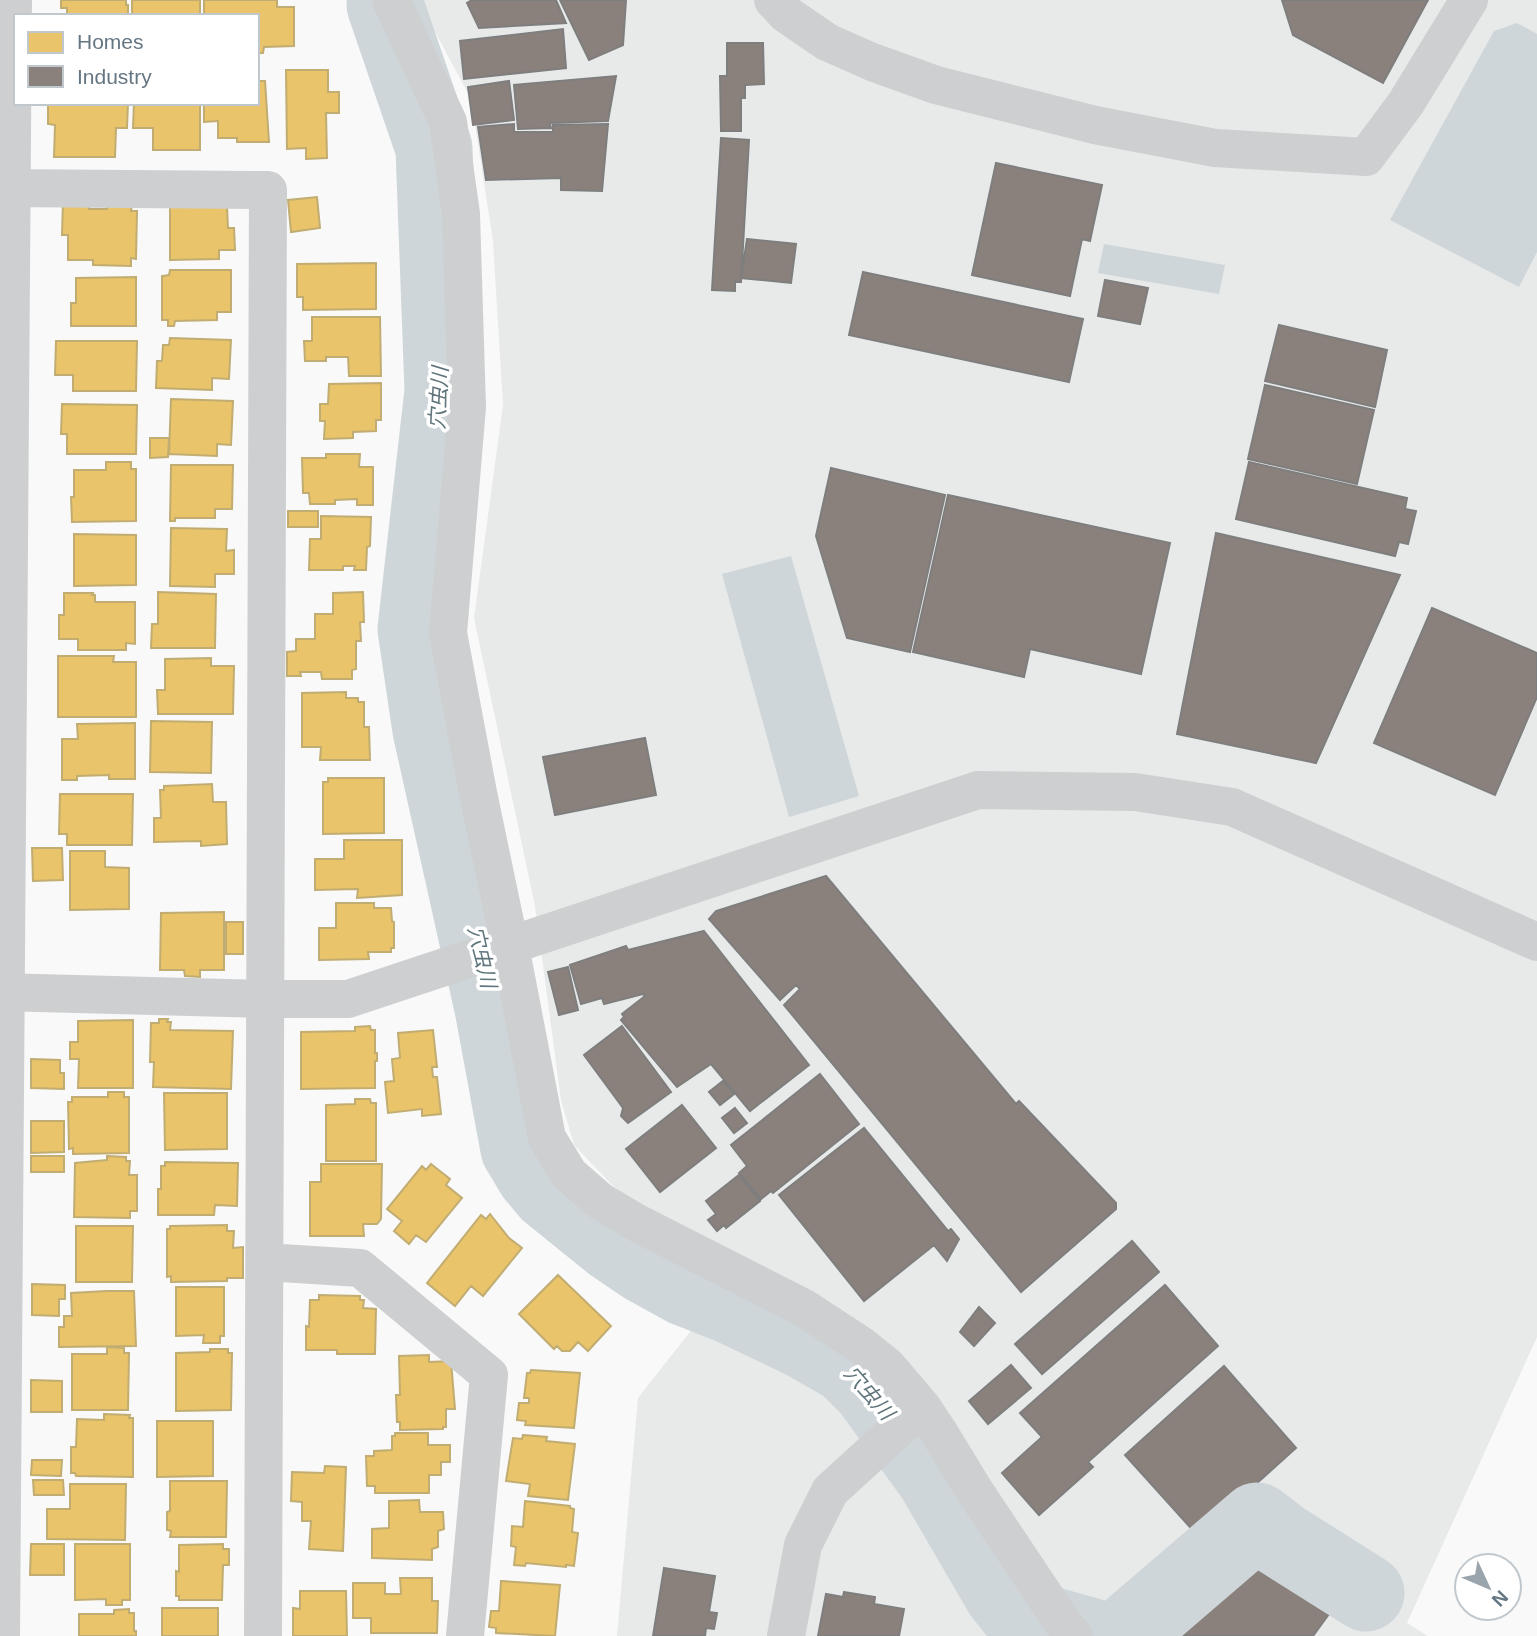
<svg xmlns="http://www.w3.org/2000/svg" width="1537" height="1636" viewBox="0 0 1537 1636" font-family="Arial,'Noto Sans JP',sans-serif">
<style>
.built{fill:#e8e9e9}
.water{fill:#ced6d9}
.homes{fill:#e9c46a;stroke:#c1ad72;stroke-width:2}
.industry{fill:#8a817c;stroke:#7f7e7e;stroke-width:2}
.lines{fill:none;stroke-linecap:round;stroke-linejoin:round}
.river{stroke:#ced6d9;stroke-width:77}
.minor{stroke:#cecfd0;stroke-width:38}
.labels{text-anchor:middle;stroke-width:7;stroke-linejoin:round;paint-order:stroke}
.water-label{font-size:21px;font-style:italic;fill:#60757c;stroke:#fff}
</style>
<rect width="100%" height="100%" fill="#f9f9f9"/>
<path class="built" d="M418,0H1537V1337L1407,1623L1428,1636H617L638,1398L737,1272L691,1245L612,1185L574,1145L561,1100L535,906L474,618L503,405L493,241L471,99Z"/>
<path class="water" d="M1517,23L1537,34V252L1519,287L1390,220L1494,31Z
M1104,244L1225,265L1219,294L1098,273Z
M791,556L859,796L789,817L722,574Z"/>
<path class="homes" d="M61,0H126V5H128V16H67V8H61Z
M132,0H200V16H132Z
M204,0H277V7H294V46L264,47L263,53H257V16H204Z
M286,70H328V92H339V113H326L327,158L306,159V148L287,149Z
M257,81H265L269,142H237V138H218V121L204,122V103H257Z
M48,103H128L127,128H116L115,157H54L55,125L48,124Z
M134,103H200V150H153V128H133Z
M317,197L320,228L291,232L288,200Z
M63,202L90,203L89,209H107L108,204H132L131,211H137L136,259L131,258V266L93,265V260H68V235H62Z
M227,206L228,228H234L235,250H219V259L170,260V207Z
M376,263V309L303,310V297H297V264Z
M170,270H231V312H217V320L175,321L174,326H168V320H162V276L169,275Z
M136,277V326H71V303H76V278Z
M312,317H380L381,376H349L348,357H326V361H305L304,341H312Z
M170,338L231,340L229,379L212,378V390L156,388L157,361H162L163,345H169Z
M56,341H137L136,391H73V375H55Z
M381,383V420H376V431L353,432V438L324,439L325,421H320V404H328L329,384Z
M171,399L233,401L231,445L217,444V456L169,454Z
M62,404L137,405L136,454H67V434H61Z
M150,438H169L168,457L150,458Z
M326,454H360L359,467H373V505H357V499L335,500V504H310L309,493H303L302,458H326Z
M106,462H131V469H136V521L72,522L71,497H74V470H106Z
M171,465H233L232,509H215V518H175V521H170Z
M288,511H318V527H288Z
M321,516L371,517L370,546L367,547L366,570H354L355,566H343V570H309L310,539H321Z
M171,528L227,529L226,551L234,550V574H215V587L170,586Z
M74,534L136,535V585L74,586Z
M158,592L216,594L215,648H151L152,624H158Z
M363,592L364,622H360L361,641H356V669L352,670V679H322L321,672H300L301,676H287V652L296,651V639H315V614H333V593Z
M64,593H93L92,595H95V602H135V644L126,643V650H78V639H59V615H64Z
M58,656H114L113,662H136V717H58Z
M211,658V666H234L233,714H158L157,690H165V659Z
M346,692V698H358V702H364V727H369L370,760H320L321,747H302V693Z
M151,721L212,722L211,773L150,772Z
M135,723V779H109V775L77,776V780H62V739H78L77,724Z
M328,778H384V833L323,834V782H328Z
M212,784L213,802H226L227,844L201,846V841L154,842V818H161L160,790H164V786Z
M60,794H133L132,845H67V834H59Z
M344,840H402V895L357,898L358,889L315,890V859H344Z
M32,848H62L63,880L33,881Z
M70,851H105V867L129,868V909L70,910Z
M336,903H374V908H391L392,921L394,922V948H391V952H368L369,959L319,960V928H336Z
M224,912V970H200V977L185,976L184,970H160L161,913Z
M226,922H243V954H226Z
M159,1019H168L167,1022H171L170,1030L233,1031L231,1089L153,1087L154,1062H150L151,1023H159Z
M133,1020V1088H78L79,1059H70V1042H78V1021Z
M370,1026L371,1030H375V1053H377V1061H375V1088L301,1089V1032L355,1031V1027Z
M433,1030L437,1067H432L433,1077H437L441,1114L422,1116V1109L388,1113L385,1082L394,1081L392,1059L400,1058L398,1033Z
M31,1059L60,1060V1073H64V1089L31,1088Z
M108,1092H124V1097H129V1153L73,1154V1148L69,1149L68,1102H72V1097H108Z
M164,1093H227V1149L165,1150Z
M355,1099H370L371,1103H376V1161H326V1105L355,1104Z
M31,1121H64V1152L31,1153Z
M31,1156H64V1172H31Z
M107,1156L126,1157V1161H130L129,1175H137V1211H130V1218L74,1217L75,1163L107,1160Z
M165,1162L238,1163L237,1206L215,1205L214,1215H158V1189H161V1166H165Z
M321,1164H382L381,1219L377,1224H363L364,1236H310V1182H321Z
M431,1164L450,1179L446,1185L462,1198L426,1242L416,1235L409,1244L394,1231L402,1221L387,1209L422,1166L426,1170Z
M490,1214L509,1238L522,1248L483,1296L471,1286L455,1306L427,1283L481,1215L486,1219Z
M227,1225V1231H234L233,1248L243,1247V1278H227V1281L171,1282V1276L167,1277V1229H170V1226Z
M76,1226H133L132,1282H76Z
M558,1275L611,1326L588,1351L578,1342L570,1351H562L557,1346L554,1349L519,1314Z
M32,1284L65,1285V1299H59V1316L32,1315Z
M176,1287H224V1336H220V1343H203L204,1335L176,1336Z
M107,1291H134L136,1346L59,1347V1327H64V1316H72L71,1293Z
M319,1295L360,1296V1300H364L363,1308L376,1309L375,1354H337V1350H306V1326L309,1327L310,1300H319Z
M107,1347L124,1348V1353H129L128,1410H72V1354H107Z
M210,1349H228V1353H232L231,1410L176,1411V1353L210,1352Z
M429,1355V1362L451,1361L455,1409H446V1427H443V1429L400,1430V1422H397L396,1395H400L399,1356Z
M531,1370L580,1373L574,1428L525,1425L526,1421L517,1420L519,1403H529V1398H524L527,1373H530Z
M31,1380L62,1381V1412H31Z
M104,1414L130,1415L129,1418H133V1477L76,1476L75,1473H71V1447H76L77,1419L104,1420Z
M157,1421H213V1476L157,1477Z
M395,1433H428V1445H450V1462H441V1475H429V1493H375V1486H367L366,1456H374V1451L392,1450V1436H395Z
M523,1435L547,1437L546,1441L575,1444L568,1500L528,1496L530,1484L506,1481L513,1438L522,1439Z
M32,1460H62L61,1476L31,1475Z
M325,1466L346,1467L343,1551L309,1549L311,1521H302V1502L291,1501L292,1472L324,1473Z
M33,1480H63L64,1495H34Z
M170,1481H227L226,1537H170L171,1531L167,1530V1512L170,1511Z
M70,1484H126L125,1540L47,1539V1509H70Z
M419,1500L420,1512H443L444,1529L438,1531V1547L432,1549V1560L372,1558V1529L389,1528V1501Z
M525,1501L570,1506V1508L574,1509L572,1532L578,1533L574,1566L566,1565V1567L526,1563L525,1566L514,1565L516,1547L511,1546L512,1526L523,1527Z
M31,1544H64V1575H30Z
M75,1544H130V1600H122V1605H106V1599L75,1600Z
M223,1544V1549H229V1565H223L222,1600H179V1596H176V1571L179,1572V1545Z
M400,1578H432V1601H438L437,1633H371V1618H353V1583H385V1594H401Z
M501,1581L560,1585L555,1636L496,1633V1628L489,1627L491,1611H499Z
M300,1591H346L347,1636H293V1608L300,1609Z
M162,1608H218V1636H162Z
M129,1609V1613H134V1631H136V1636H79V1614H114V1610Z"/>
<path class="industry" d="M472,0H556L566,23L479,28L467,3Z
M560,0H626L623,45L589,60Z
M1282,0H1428L1383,83L1293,35Z
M563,29L566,68L464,79L460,41Z
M727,43H763L764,84L745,85V98H741V131H721L720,76H727Z
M616,76L608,121L550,123L551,128L518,129L514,85Z
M509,81L514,120L473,125L468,87Z
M514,124V132H553V125L608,124L602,191L561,190V178L486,180L478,127Z
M721,138L749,140L741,282H735V291L712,290Z
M996,163L1102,185L1090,241L1082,239L1070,296L972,275Z
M747,239L796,244L791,283L741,278Z
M863,272L1083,319L1069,382L849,335Z
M1105,280L1148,288L1140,324L1098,316Z
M1279,325L1387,350L1375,407L1265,381Z
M1265,385L1374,410L1357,484L1248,459Z
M1249,462L1407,498L1405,509L1416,511L1408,544L1399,542L1395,556L1236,519Z
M831,468L945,495L910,652L847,638L816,536Z
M948,495L1170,543L1141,674L1030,649L1024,677L913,652Z
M1216,533L1400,575L1316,763L1177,734Z
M1432,608L1537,653V697L1495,795L1374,743Z
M645,738L656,795L555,815L543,757Z
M826,876L1016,1104L1019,1101L1116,1203V1209L1021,1292L784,1005L800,989L796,985L780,1000L709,919L716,911Z
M704,931L809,1065L750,1111L711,1064L677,1087L621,1020L624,1017L622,1014L645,996L643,994L604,1004L602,998L581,1004L570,965L626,946L628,950Z
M568,967L578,1010L559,1015L548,972Z
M622,1026L671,1092L628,1123L621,1116L623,1108L584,1055Z
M820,1074L859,1124L773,1193L771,1191L761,1199L739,1173L747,1166L731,1145Z
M723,1081L734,1094L720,1105L709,1092Z
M682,1105L716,1148L660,1192L626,1149Z
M735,1108L747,1123L734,1133L722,1118Z
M864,1128L948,1231L951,1229L959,1239L947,1261L934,1245L864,1301L779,1195Z
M739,1175L760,1201L726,1228L724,1225L717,1231L708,1220L716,1214L706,1201Z
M1132,1241L1159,1272L1042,1374L1015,1344Z
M1165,1285L1218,1346L1088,1462L1093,1467L1039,1515L1002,1473L1042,1437L1020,1413Z
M979,1307L995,1323L974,1346L960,1332Z
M1011,1365L1031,1388L988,1424L969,1401Z
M1224,1366L1296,1448L1198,1536L1125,1455Z
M1263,1540L1342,1596L1313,1636H1146Z
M664,1568L715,1576L709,1612L717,1613L714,1629L706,1628L705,1636H653Z
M844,1592L875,1597L874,1604L904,1609L899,1636H818L826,1594L843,1597Z"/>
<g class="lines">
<path class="river" d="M385,5L434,148L443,391L416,629L431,730L493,1008L519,1149L534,1174L549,1192L612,1243L646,1266L686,1288L732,1306L805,1341L847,1365L870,1388L935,1478L1002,1593L1021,1617L1090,1636
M1123,1636L1257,1521L1282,1540L1366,1593"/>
<path class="minor" d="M391,0L448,122L461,214L467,407L448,633L478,793L510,946L547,1138L569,1174L600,1201L637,1223L804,1308L862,1346L887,1366L922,1407L938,1431L974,1490L1062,1622L1074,1636
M773,0L786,14L827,42L872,62L936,85L1095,125L1215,148L1366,157L1406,103L1469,0
M0,188L268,190L263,1636
M0,992L265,999H348L978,790L1135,792L1232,807L1537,942
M265,1262L360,1268L489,1375L465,1636
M1,1636L13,0
M786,1636L803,1545L830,1491L922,1407"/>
</g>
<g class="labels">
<g class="water-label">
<text transform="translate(439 398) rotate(-87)" y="7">穴虫川</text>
<text transform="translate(482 957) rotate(77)" y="7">穴虫川</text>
<text transform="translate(869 1393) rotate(49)" y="7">穴虫川</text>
</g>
</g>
<rect x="14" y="14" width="245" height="91" fill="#ffffff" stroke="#c1c8cd" stroke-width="2"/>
<rect x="28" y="32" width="35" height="21" fill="#e9c46a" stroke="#c1c8cd" stroke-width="2"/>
<text x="77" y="49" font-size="21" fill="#657683">Homes</text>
<rect x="28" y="66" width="35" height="21" fill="#8a817c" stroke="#c1c8cd" stroke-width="2"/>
<text x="77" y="84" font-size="21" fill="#657683">Industry</text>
<g transform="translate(1488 1587) rotate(134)"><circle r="33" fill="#ffffff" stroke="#c1c8cd" stroke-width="2"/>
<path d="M0-5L12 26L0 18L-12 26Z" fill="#99a4ac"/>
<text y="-10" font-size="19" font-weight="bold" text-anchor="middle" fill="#657683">N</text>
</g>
</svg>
